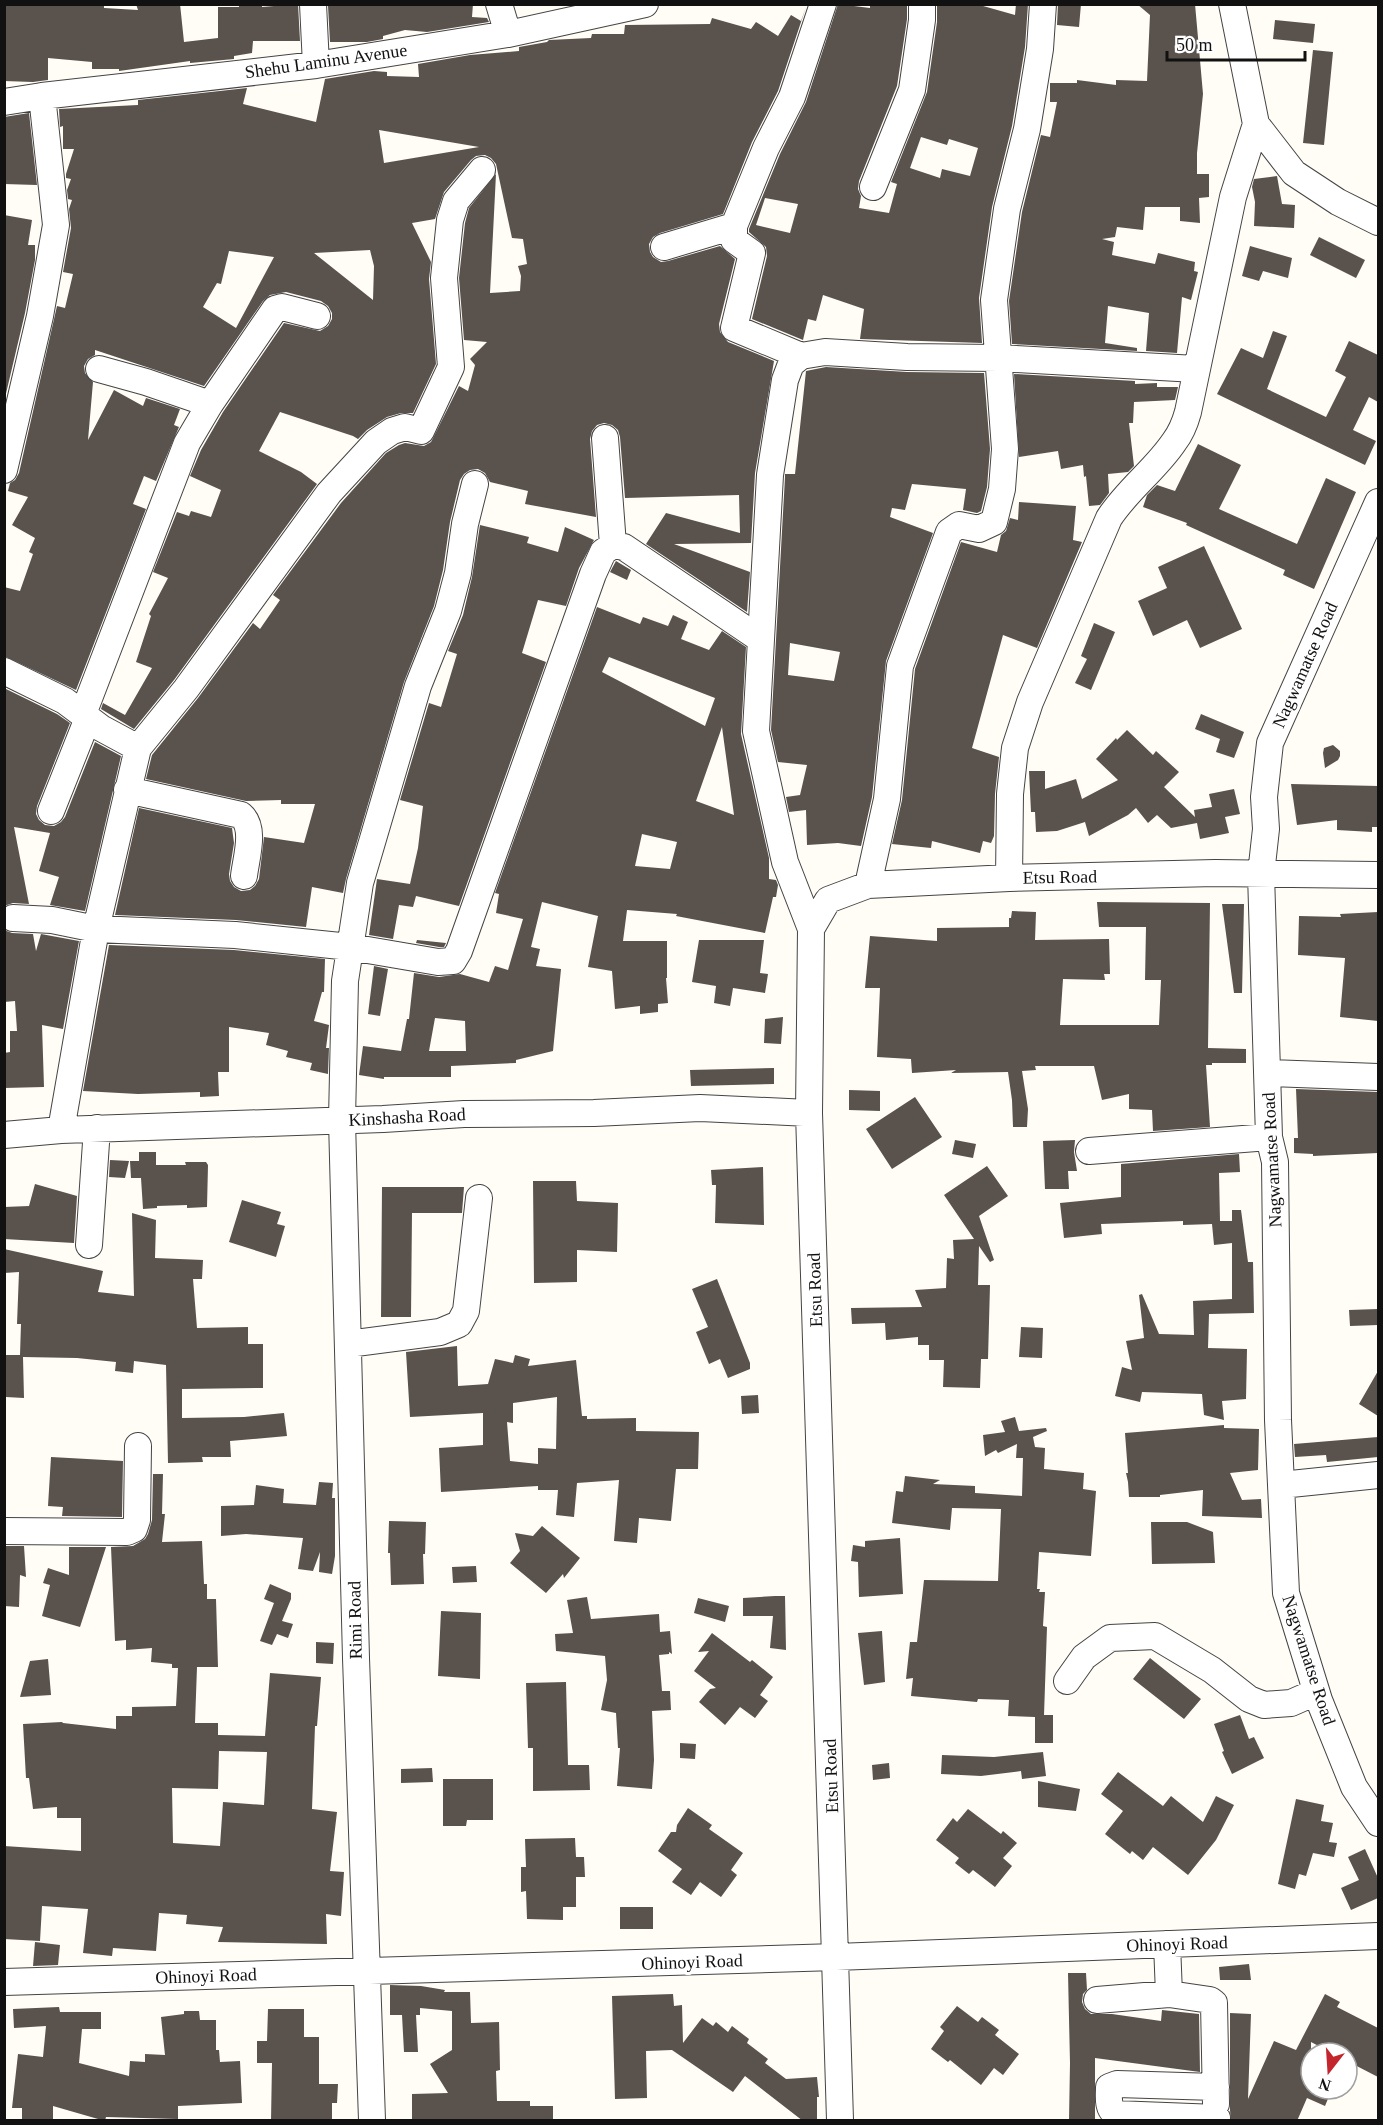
<svg xmlns="http://www.w3.org/2000/svg" width="1383" height="2125" viewBox="0 0 1383 2125" font-family="Georgia,serif">
<style>
.building{fill:#5a524d;fill-rule:evenodd}
.lines{fill:none;stroke-linecap:round;stroke-linejoin:round}
.minor-casing{stroke:#444;stroke-width:28}
.minor{stroke:#fff;stroke-width:26}
.labels{text-anchor:middle;stroke-width:6;stroke-linejoin:round;paint-order:stroke}
.street-label{font-size:18px;fill:#111;stroke:#fff}
</style>
<rect width="100%" height="100%" fill="#fffdf5"/>
<path class="building" d="M4,4H104V8L138,10L136,4H180L184,42L218,38V7H239V4H262V7L298,4L300,41H253L252,53L234,56V59L190,63V61L119,71V69H92V62L48,58V80L33,82L4,81Z
M473,4L472,17L487,18L489,22L427,32L405,30L383,36V39L367,42H330L328,6Z
M838,4L870,8V4H907V19L897,86L859,181L858,189L861,196L859,208L889,213L897,184L891,182L927,92L937,22V4H976L1015,15L1016,4H1028L1025,47L1012,126L992,207L979,298L982,343L860,339L864,309L823,295L816,321L808,319L803,340L752,319L767,256L766,247L749,232V229L780,154L806,102ZM921,137L947,145L949,139L978,148L970,176L942,169L940,178L910,168ZM765,198L798,204L790,233L756,225Z
M1058,4H1081L1079,27L1057,25Z
M1137,4H1195L1203,94L1197,153V174H1209V197L1199,198L1200,223L1180,221V207H1145L1143,230L1117,227L1115,237L1102,239L1114,242L1112,255L1155,264L1158,253L1195,262L1194,271L1198,272L1191,300L1182,297L1177,353L1146,351L1149,313L1108,306L1105,343L1137,348V351L1012,344L1009,301L1022,212L1041,135L1050,137L1057,102H1050V83H1077V80L1116,85V80L1147,81L1150,15Z
M806,7L778,91L752,142L723,214L660,233L653,237L649,244L650,252L653,257L661,262L668,261L720,246L735,259L719,324L720,332L728,342L774,361L755,473L751,543L674,544L750,572L747,612L646,544L666,513L740,533L739,495L625,498L620,437L618,430L612,425L604,423L597,425L592,431L590,439L596,517L525,504L528,491L490,482L485,473L478,469L470,470L464,474L460,480L450,522L443,570L434,606L404,682L346,879L343,893L312,887L306,927L236,920L115,915L139,808L232,828L234,843L229,874L230,881L234,887L241,891L250,890L255,886L259,879L264,837L304,843L315,804H281V800L246,801L146,779L152,755L198,698L253,623L260,629L280,600L273,595L341,503L386,453L399,445L405,443L424,446L431,442L459,386L468,391L475,365L470,359L487,342L464,340L459,278L465,223L469,208L496,174L490,293L520,291L521,276L518,266L527,264L523,239L512,238L496,164L491,158L485,155L476,156L471,160L444,192L435,219L412,223L431,262L429,279L436,364L413,413H401L387,417L367,430L358,439L353,436L280,412L259,451L301,472L317,484L174,680L134,729L101,709L103,703L125,715L152,668L136,662L151,616L149,614L168,578L153,572L177,512L189,516L191,511L211,517L221,490L190,476L201,450L223,412L284,323L320,331L328,326L332,319V313L328,306L321,301L286,292L270,295L263,301L204,386L95,350V355L88,359L84,366L85,373L93,382L88,440L114,390L143,406L146,398L180,409L174,425L179,427L156,481L144,476L133,504L146,509L76,690L4,656V587L20,591L33,554L29,552L35,538L12,525L28,497L8,491L10,483L15,480L19,473L57,306L65,308L73,274L63,272L71,228L69,209L72,200L68,199L67,190L71,179L66,178V174L74,149H63V126L60,127L59,109L138,105V100L247,88L243,104L316,122L325,79L374,71L387,72V76L419,77L418,64L470,55L519,51V47L547,42L549,40L591,38L592,34H624L625,25L710,24L712,18L751,29L756,22L778,36L791,15L801,21ZM379,130L479,147L384,163ZM370,250L374,266L373,300L314,253ZM229,251L274,257L236,328L203,307L217,283L221,284Z
M1275,20L1315,24L1313,43L1273,39Z
M1313,50L1333,52L1324,145L1303,143Z
M29,113L37,185L4,184V117Z
M1277,176L1282,204L1295,205L1294,228L1254,226L1255,202L1252,187L1254,179Z
M4,215L32,220L28,245H35V260L25,313L4,402Z
M1319,237L1365,260L1356,278L1310,255Z
M1250,246L1292,258L1288,278L1263,271L1259,281L1242,276Z
M1273,331L1287,336L1267,389L1326,417L1346,377L1335,371L1349,341L1378,355V402L1369,397L1353,430L1376,441L1365,465L1217,394L1241,348L1263,358Z
M826,367L907,372L984,373L990,449L987,487L981,511L977,513L963,510L966,489L912,484L905,510L892,508L890,517L933,533L886,661L872,797L861,846L838,843L807,845L806,810L789,812L786,797L800,795L807,765L778,762L771,730L785,477V474H795L806,371ZM790,643L840,652L834,681L788,675Z
M1014,374L1135,381V384L1157,383V387H1178L1175,400L1134,402L1133,423H1129L1134,466L1128,472L1108,474L1109,493L1100,505L1089,506L1086,476L1084,477L1083,465L1061,469L1058,451L1019,457Z
M1198,444L1241,465L1219,509L1297,544L1326,478L1356,492L1314,589L1283,575L1285,570L1186,525L1187,523L1143,507L1147,495L1157,485L1175,491Z
M1019,502L1076,506L1073,540L1082,542L1037,648L1003,635L972,748L999,757L995,794L994,836L991,843L983,841L980,853L932,841L931,848L892,844L902,800L915,669L961,542L997,552L1001,535L1006,531L1010,518L1018,520Z
M480,525L529,537L527,543L558,552L565,527L594,540L579,568L566,606L538,600L522,653L546,662L459,906L416,896L413,907L399,905L393,939L369,935L377,879L410,884L418,848L423,806L400,800L429,703L441,707L457,654L448,651L463,615L472,577Z
M1204,546L1242,629L1200,648L1187,620L1153,636L1138,601L1167,588L1158,567Z
M616,561L631,570L627,580L610,572Z
M597,607L640,624L643,617L668,626L673,615L688,622L681,639L709,650L722,631L746,647L741,734L769,858V879L776,880L778,885L776,897H773L765,933L676,916L677,914L627,910L623,941H667V978H666L668,1003L658,1004V1012L640,1014V1006L615,1009L612,971L588,967L598,916L542,902L531,947L540,949L536,966L561,969L553,1051L516,1060V1063L451,1066V1077H384V1079L359,1075L363,1046L401,1051L407,1019H409L414,973L439,977L460,974L489,982L495,966L508,970L523,919L496,913L499,894L495,893ZM609,657L715,698L705,726L602,672ZM722,727L734,815L696,801ZM642,834L677,842L670,869L635,866ZM435,1018L465,1021L466,1051H429Z
M1094,623L1115,632L1091,690L1075,683L1087,659L1081,656Z
M4,688L57,714L70,723L37,806L36,814L39,820L45,825L54,826L61,822L65,817L95,742L121,756L85,911L50,905L59,877L39,871L50,833L14,827L29,904L13,903L4,906Z
M1201,714L1244,732L1234,758L1216,752L1220,739L1195,729Z
M1127,730L1153,755L1156,751L1179,772L1164,787L1195,817L1194,810L1212,807L1209,794L1234,789L1240,814L1225,817L1229,833L1200,839L1197,823L1171,828L1157,815L1148,823L1136,808L1128,815L1089,836L1085,822L1057,831L1036,832L1035,812H1031L1029,771H1045V789L1076,779L1082,799L1118,780L1096,759L1116,738L1117,740Z
M1333,745L1340,751V756L1338,760L1325,768L1323,753L1324,748Z
M1291,784L1378,786V827H1372V832L1337,830V820L1297,825Z
M1097,902L1210,903L1208,1048L1246,1049V1063H1212V1065H1206L1210,1127L1153,1131L1152,1110L1129,1109V1094L1102,1100L1094,1066H1035L1036,1070L1022,1071L1028,1109L1027,1127H1013L1012,1100L1008,1072L951,1073L956,1070L912,1073L911,1059L877,1057L880,988H865L870,936L937,941V928L1009,927V918H1011L1012,911L1036,912L1035,940L1109,939L1110,974H1104L1105,980L1063,979L1060,1025H1159L1161,980H1145L1146,927H1099Z
M1222,904H1244L1242,993H1234Z
M1378,912V1021L1340,1017L1345,958L1298,955L1299,916L1341,917L1340,914Z
M4,930L12,933L33,934L36,951L41,934L79,941L63,1029L42,1025L44,1087L4,1088V1053L10,1052V1031H17L15,1001L4,1002Z
M417,940L446,943L444,947H439L416,943Z
M699,940H764L760,973L768,974L765,993L733,988L730,1006L714,1003L716,986L692,982Z
M109,945L234,950L325,959L324,992H322L314,1021L329,1025L326,1048H329L328,1074L310,1070L312,1063L286,1057L288,1051L266,1045L269,1033L229,1027V1072H218L219,1096L200,1097V1092L138,1094L83,1091Z
M374,966L388,969L380,1016L368,1014Z
M783,1017L781,1044L764,1043L765,1019Z
M774,1068V1084L691,1086L690,1070Z
M1296,1089L1378,1092V1153L1313,1156V1154L1294,1153V1138H1298Z
M849,1090L880,1091V1111L849,1110Z
M915,1097L942,1137L892,1169L866,1129Z
M955,1140L976,1144L973,1158L952,1154Z
M1075,1140L1074,1152L1077,1171H1068L1069,1189H1045L1043,1141Z
M139,1152H156V1165H186L185,1162H206L208,1165L207,1207L187,1208V1205L157,1206V1208L143,1209L141,1178H131L130,1161H139Z
M1239,1154L1240,1172L1219,1173L1220,1221H1232V1210H1241L1248,1262H1253L1254,1313L1209,1314L1208,1348L1247,1349L1246,1399L1222,1401L1224,1420L1204,1415L1202,1394L1142,1392L1140,1402L1115,1396L1122,1367L1132,1370L1126,1341L1144,1338L1139,1295L1142,1294L1159,1334L1194,1335L1193,1301L1232,1299V1243L1214,1245L1212,1224L1183,1225V1221L1101,1224L1102,1234L1064,1238L1060,1203L1121,1197V1164Z
M110,1160L129,1161L125,1178L109,1177Z
M987,1166L1008,1196L979,1216L994,1260L990,1262L979,1246L978,1285H990L988,1359H981L980,1388L943,1387L944,1360H929V1345H918V1337L886,1340L885,1323L852,1324L851,1308L922,1307L915,1290L946,1288L947,1258L954,1259L953,1240L974,1239L944,1195Z
M763,1167L764,1225L715,1223L716,1185H712L711,1170Z
M533,1181H576L577,1201L618,1203L617,1252L577,1250V1282L534,1283Z
M35,1184L77,1196L74,1243L4,1239V1207L29,1206Z
M382,1187H464L462,1213H412L411,1317H381Z
M242,1200L281,1212L277,1224L285,1226L276,1257L229,1242Z
M132,1213L156,1220L155,1258L203,1260L202,1279H193L197,1328L248,1327V1344H263V1388L182,1389V1418L244,1417L284,1413L287,1436L230,1441L231,1457H202L203,1462L168,1463L166,1365L134,1361L133,1373L115,1371L116,1362L77,1358L23,1357L24,1398L6,1397L4,1355H20L21,1324H17L19,1272L4,1273V1249L103,1271L98,1292L134,1296Z
M717,1279L750,1363V1369L728,1378L720,1359L709,1364L696,1332L708,1327L692,1289Z
M1378,1309V1325L1350,1326L1349,1310Z
M1021,1327L1043,1328L1042,1358L1019,1357Z
M457,1346L458,1386L488,1384L495,1359L513,1363L515,1355L530,1359L528,1366L576,1360L582,1416H587V1419L636,1418V1431L699,1432L698,1469H676L671,1521L639,1518L637,1543L614,1541L619,1480L577,1483L574,1517L556,1515L558,1490H538V1486L441,1492L439,1448L483,1445V1413L410,1417L406,1352ZM557,1397L556,1449L538,1448V1464L510,1461L507,1422L513,1423V1403Z
M1378,1371V1416L1359,1404Z
M758,1395L759,1413L742,1414L741,1396Z
M1015,1417L1019,1431L1046,1428L1047,1431L1033,1437L1035,1447L1045,1448L1044,1469L1084,1473L1083,1489L1096,1491L1091,1556L1039,1552L1037,1589H1040L1039,1592H1045L1043,1626L1047,1627L1044,1715H1053V1743H1035V1717L1008,1716L1009,1700L978,1699L977,1702L911,1696L913,1678L906,1679L910,1642H917L924,1580L998,1581L1001,1509L952,1508L950,1530L892,1523L896,1491L903,1492L905,1476L940,1480L933,1484L975,1486V1493L1022,1496L1023,1458H1016L1017,1444L998,1453L996,1450L985,1456L983,1435L1005,1432L1001,1421Z
M1224,1425V1428L1259,1429L1258,1470L1230,1473L1242,1500L1261,1499L1262,1518L1202,1516L1203,1490L1160,1495V1497H1129L1128,1482L1126,1473H1128L1125,1433Z
M1378,1437V1457L1327,1462L1326,1455L1295,1457L1294,1444Z
M51,1457L123,1461L122,1517L62,1516L63,1507L48,1506Z
M153,1474H163L162,1514H165L162,1542L202,1541L204,1584H207V1599H216L218,1667H197L195,1723H218V1735L265,1736L270,1673L321,1677L317,1726H315L312,1809L337,1812L330,1871L344,1872L341,1916L326,1914L327,1944L218,1942L223,1927L186,1924L187,1915L159,1913L156,1951L113,1948L112,1956L83,1953L88,1909L42,1906L40,1941L4,1939V1846L81,1851V1818H57V1807L33,1809L29,1778H26L23,1724L62,1722L63,1723L116,1729V1716H132V1707L176,1706L178,1668H172V1664L151,1662L152,1648L126,1650V1640L115,1641L111,1547L133,1546L145,1539L148,1534L152,1520ZM219,1751L267,1752L264,1805L223,1802L220,1846L173,1843L172,1788L218,1789Z
M319,1482L333,1483L332,1498H335V1556L332,1574L319,1572L320,1552L313,1571L298,1569L303,1538L246,1534L221,1536V1506L254,1505L256,1485L284,1489L283,1503L316,1505Z
M389,1521L426,1522L425,1554H423L424,1584L391,1585L390,1553H388Z
M1151,1522H1187L1213,1532L1215,1563L1152,1564Z
M542,1526L580,1558L564,1578L563,1574L546,1593L510,1563L520,1551L515,1533L533,1536Z
M900,1538L903,1594L859,1597L858,1562L851,1561L853,1545L865,1547V1541Z
M4,1546H24L26,1577L20,1575L19,1607L4,1606Z
M69,1547H106L80,1627L42,1616L50,1585L43,1583L48,1568L69,1575Z
M476,1566L477,1582L453,1583L452,1567Z
M270,1584L291,1593V1599L282,1621L293,1624L288,1638L277,1634L272,1645L260,1641L274,1603L264,1599Z
M775,1596H785L786,1650L770,1648L773,1616H743V1598Z
M587,1597L591,1619L659,1614L660,1632L670,1631L672,1654L669,1652V1654L659,1655L662,1691H670L671,1710L652,1711L654,1760L652,1789L617,1786L620,1748H618L616,1713L601,1710L607,1680L605,1656L556,1651L555,1634L573,1633L567,1600Z
M698,1598L729,1606L725,1622L694,1613Z
M441,1611L481,1613L480,1679L438,1676Z
M882,1631L885,1682L864,1685L858,1633Z
M712,1633L750,1662L752,1660L773,1677L760,1695L768,1701L755,1718L740,1707L725,1725L699,1702L710,1689L716,1688L694,1671L709,1651L698,1652Z
M316,1642L334,1643L333,1664L316,1663Z
M1150,1658L1201,1699L1184,1719L1133,1679Z
M48,1659L51,1695L20,1697L30,1661Z
M566,1682L568,1765H589L590,1790L533,1791V1748H528L526,1683Z
M1240,1715L1249,1739L1254,1737L1264,1758L1232,1774L1222,1752L1224,1751L1214,1724Z
M680,1743L696,1744L695,1759L680,1758Z
M1043,1752L1046,1776L1022,1779L1021,1771L981,1776L941,1774L942,1755L994,1757Z
M889,1763L890,1778L873,1780L872,1765Z
M432,1768L433,1782L401,1783V1769Z
M1118,1772L1163,1806L1171,1796L1203,1822L1216,1796L1234,1805L1216,1840L1188,1875L1153,1847L1143,1860L1132,1851L1130,1854L1105,1834L1123,1811L1101,1794Z
M443,1779H493V1820H467L466,1826H443Z
M1038,1781L1080,1789L1076,1811L1038,1807Z
M1296,1799L1324,1805L1321,1821L1333,1823L1329,1842L1337,1843L1334,1857L1313,1853L1306,1876L1299,1874L1295,1889L1278,1884Z
M688,1808L712,1825L709,1829L743,1853L731,1870L737,1875L721,1897L700,1882L691,1895L672,1882L682,1869L658,1851L671,1832H676L677,1825Z
M968,1809L1001,1834L1003,1831L1017,1843L1003,1858L1012,1866L995,1887L973,1870L969,1874L955,1863L959,1858L936,1840L953,1818L957,1822Z
M575,1838L576,1857H584L585,1877H576V1907H563V1920L527,1919L526,1891L521,1892V1867H526L525,1839Z
M1365,1849L1378,1878V1898L1351,1910L1341,1888L1359,1880L1348,1857Z
M620,1907H653V1929H620Z
M35,1942L60,1945L58,1965L33,1966Z
M1249,1964L1251,1980H1220L1219,1967Z
M1068,1973H1086L1087,1990L1083,1994L1082,2002L1085,2009L1091,2014H1112L1161,2021L1162,2010L1199,2014L1200,2072L1095,2058V2121H1069L1070,2063Z
M390,1985L421,1986L445,1990L444,1992H470L471,2023L499,2022L500,2070L496,2071L497,2101H530V2106H553V2121H412V2094L448,2093L430,2064L452,2050V2011L420,2008V2015H416L418,2052H404L402,2015H390Z
M673,1994L674,2006L682,2005L683,2043L702,2018L713,2026L716,2022L728,2032L732,2026L749,2039L747,2043L768,2059L765,2063L786,2079L817,2077L819,2097H817V2121H803L745,2076L733,2092L672,2050L646,2051L647,2098L615,2099L612,1996Z
M1325,1994L1340,2002L1337,2007L1378,2028V2077L1347,2061V2053H1332L1311,2042V2089H1332L1325,2106L1307,2098L1297,2121H1231L1230,2110V2013L1251,2014L1248,2099L1274,2041L1296,2050Z
M957,2006L978,2022L982,2017L999,2030L995,2035L1019,2054L1003,2075L994,2068L981,2085L950,2060L948,2062L931,2049L944,2031L940,2027Z
M59,2007L60,2012H101V2029H82L79,2063L129,2076L130,2061L145,2062V2054L165,2055L161,2017L184,2014V2011H199L200,2020H216V2050H219L220,2062L240,2061L242,2103L178,2106V2119L106,2117L105,2121L53,2106V2121H22V2108H12L18,2054L43,2057L46,2026L14,2028L13,2009Z
M268,2009H304V2037H319V2084H338L337,2103H332V2121H271L272,2063H257V2041H267Z"/>
<g class="lines">
<g class="minor-casing">
<path id="minor" d="M313,4L316,65
M499,4L508,34
M1232,4L1256,124L1294,173L1338,202L1378,222
M4,102L42,96L316,65L508,34L645,4
M873,187L912,90L922,20V4
M734,226V240L752,253L734,328L801,356
M664,247L734,226L766,148L792,97L823,4
M99,369L146,382L210,404
M605,438L613,545
M4,470L40,316L56,225L42,96
M1378,502L1270,743L1264,797L1266,829L1261,874L1269,1137L1275,1162L1278,1420L1286,1593L1319,1700L1354,1787L1378,1823
M4,671L65,701L101,728L138,748
M83,714L187,443L210,404L275,309L282,307L317,316
M127,790L241,815C256,828 246,858 244,876
M51,811L88,718
M1009,878L1010,794L1015,748L1030,702L1109,518C1128,489 1156,469 1174,442C1181,433 1185,423 1188,412L1233,197L1256,124
M868,885L887,799L900,666L949,532L959,525L979,529L994,522L1002,489L1005,449L994,300L1007,209L1027,129L1040,49L1043,4
M13,918L52,920L96,929L235,935L350,947L438,962L453,961L459,951L593,574L603,552L613,545L624,547L760,639
M811,929L785,862L756,731L770,475L785,380L791,364L801,356L825,352L907,357L998,358L1196,369
M1267,1073L1378,1077
M61,1130L96,929L138,748L186,689L329,493L376,442L392,431L405,427L421,431L451,367L444,278L450,220L456,201L482,170
M4,1135L61,1130L383,1119L464,1114L594,1113L700,1108L809,1113
M1089,1151L1269,1137
M89,1245L97,1128
M348,1344L440,1332L459,1324L466,1311L479,1198
M1281,1485L1378,1475
M4,1531L127,1532L134,1529L137,1520L138,1446
M1067,1681L1084,1657L1110,1638L1155,1636L1212,1670L1249,1699L1264,1705L1291,1703L1316,1692
M4,1982L836,1957L1378,1936
M1169,1994L1210,2000L1214,2003L1216,2104
M1097,2000L1169,1994L1167,1944
M1216,2087L1117,2084L1109,2087C1109,2097 1107,2107 1115,2114L1217,2118
M372,2120L356,1658L342,1120L345,981L360,883L418,686L448,611L458,573L465,524L475,484
M840,2120L809,1113L811,929L828,900L868,885L1009,878L1215,873L1378,875"/>
</g>
<use href="#minor" class="minor"/>
</g>
<g class="labels">
<g class="street-label">
<text transform="translate(326 61) rotate(-8)" y="6">Shehu Laminu Avenue</text>
<text transform="translate(1305 665) rotate(-66)" y="6">Nagwamatse Road</text>
<text transform="translate(1060 877) rotate(-1)" y="6">Etsu Road</text>
<text transform="translate(407 1117) rotate(-3)" y="6">Kinshasha Road</text>
<text transform="translate(1272 1160) rotate(-93)" y="6">Nagwamatse Road</text>
<text transform="translate(815 1290) rotate(-92)" y="6">Etsu Road</text>
<text transform="translate(355 1620) rotate(-91)" y="6">Rimi Road</text>
<text transform="translate(1309 1660) rotate(72)" y="6">Nagwamatse Road</text>
<text transform="translate(831 1776) rotate(-92)" y="6">Etsu Road</text>
<text transform="translate(1177 1944) rotate(-2)" y="6">Ohinoyi Road</text>
<text transform="translate(692 1962) rotate(-2)" y="6">Ohinoyi Road</text>
<text transform="translate(206 1976) rotate(-2)" y="6">Ohinoyi Road</text>
</g>
</g>
<rect width="1383" height="2125" fill="none" stroke="#111111" stroke-width="12"/>
<g transform="translate(1329 2071) rotate(197)"><circle r="28" fill="#ffffff" stroke="#a0a0a0" stroke-width="1.5"/>
<path d="M0-4.5L10 22L0 15L-10 22Z" fill="#c4262e"/>
<text y="-9" font-size="16" font-weight="bold" text-anchor="middle" fill="#111111">N</text>
</g>
<path d="M1167 51v9h138v-9" fill="none" stroke="#111111" stroke-width="3"/>
<text x="1176" y="51" font-size="18" fill="#111111" stroke="#ffffff" stroke-width="4.5" paint-order="stroke">50 m</text>
</svg>
